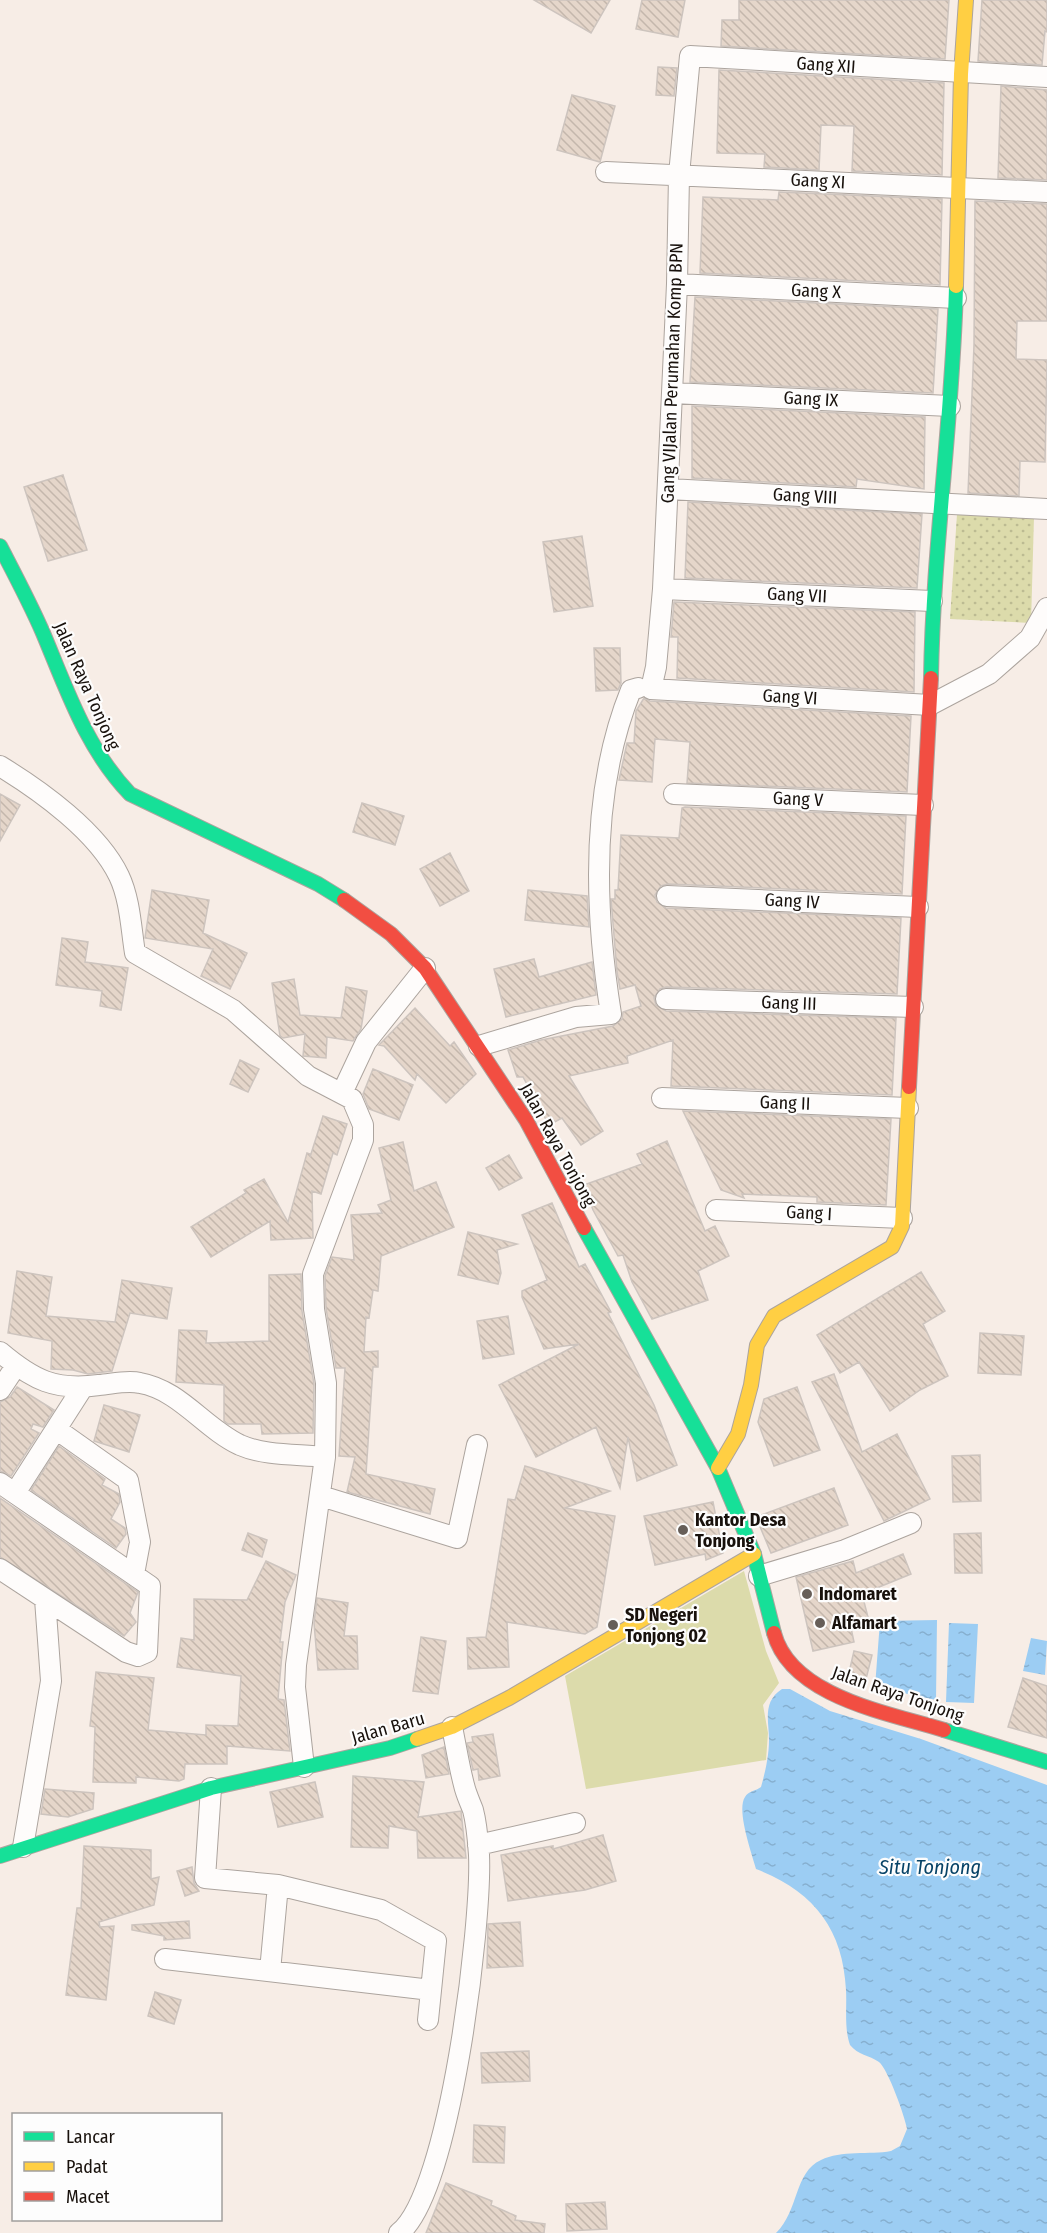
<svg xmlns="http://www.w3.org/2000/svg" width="1047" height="2233" viewBox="0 0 1047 2233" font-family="'Fira Sans Condensed',sans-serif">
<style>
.green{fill:#dcdbab}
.park{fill:url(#park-dots)}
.water{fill:url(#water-ripples)}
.building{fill:url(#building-back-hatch);stroke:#cdc4be;stroke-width:1.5}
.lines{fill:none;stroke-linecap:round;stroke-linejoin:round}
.street-casing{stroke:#aca49e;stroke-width:22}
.fast-casing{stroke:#aca49e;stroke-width:16}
.slow-casing{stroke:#aca49e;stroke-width:16}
.jam-casing{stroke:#aca49e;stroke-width:16}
.street{stroke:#fefcfb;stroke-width:20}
.fast{stroke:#16e098;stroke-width:14}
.slow{stroke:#ffcf43;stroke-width:14}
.jam{stroke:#f24e42;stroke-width:14}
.poi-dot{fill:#665e58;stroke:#fdfdfd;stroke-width:2}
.labels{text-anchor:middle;stroke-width:4.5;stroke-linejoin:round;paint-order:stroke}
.street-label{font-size:18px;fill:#18110c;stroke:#fdfdfd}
.poi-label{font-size:18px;font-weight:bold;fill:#18110c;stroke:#fdfdfd;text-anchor:start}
.water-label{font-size:20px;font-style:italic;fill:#074367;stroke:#fdfdfd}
</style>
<defs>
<pattern id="park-dots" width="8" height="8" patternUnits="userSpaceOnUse" patternTransform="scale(1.5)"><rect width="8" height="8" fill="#dcdbab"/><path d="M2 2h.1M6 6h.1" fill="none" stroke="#bcbb92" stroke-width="1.8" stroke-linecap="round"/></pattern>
<pattern id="water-ripples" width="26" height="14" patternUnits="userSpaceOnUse" patternTransform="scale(1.5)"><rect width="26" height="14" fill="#9ccdf3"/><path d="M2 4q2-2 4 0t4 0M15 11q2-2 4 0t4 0" fill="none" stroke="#86afcf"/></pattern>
<pattern id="building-back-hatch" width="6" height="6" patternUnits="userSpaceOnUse" patternTransform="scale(1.5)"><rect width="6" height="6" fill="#e5d6ca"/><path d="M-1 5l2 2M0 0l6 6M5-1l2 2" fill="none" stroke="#c4b7ac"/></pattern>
</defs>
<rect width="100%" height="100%" fill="#f7ede6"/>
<path class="green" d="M744,1571L766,1651L779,1683L763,1705L768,1733L766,1760L586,1789L565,1676Z"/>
<path class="park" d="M957,514L1034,517L1031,623L950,619Z"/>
<path class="water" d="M937,1620L936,1700L875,1687L880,1621Z
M949,1623L978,1624L974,1703L946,1702Z
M1031,1638L1047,1641L1045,1675L1023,1671Z
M782,1689H790L830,1711L921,1739L1047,1785V2233H776C799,2211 794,2172 821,2160C841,2150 870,2155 891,2151L900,2146L907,2129C905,2117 888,2069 879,2062C869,2055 858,2055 850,2045C844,2028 847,2008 846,1990C843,1928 813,1891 756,1869C752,1854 736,1810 745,1797C748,1791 756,1791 761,1787C765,1773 769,1756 769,1740C769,1721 762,1702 782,1689Z"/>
<path class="building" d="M534,0H610L591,33Z
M642,0H685L678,37L636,29Z
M739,0H949L945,59L721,46L722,20H739Z
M982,0H1047V32L1045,31L1042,65L978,61Z
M658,67L677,68L674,96L656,95Z
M719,70L944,83L942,175L852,171L854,126L821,125L819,170L764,167L765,154L717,153Z
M1001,86L1047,90V180L998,178Z
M572,95L615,106L600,162L557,150Z
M779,192L942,199L940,285L700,273L703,197L778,200Z
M975,201L1047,204V321H1017L1016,359L1047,360L1045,462L1020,461L1019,496L968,493L974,345Z
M695,297L938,309L933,393L690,382Z
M692,406L925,417L924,489L857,479L856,487L692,478Z
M63,475L87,550L48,561L24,487Z
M688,502L922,514L917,588L685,578Z
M582,536L593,606L554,612L543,542Z
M674,602L915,612L914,692L677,678L678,637H671Z
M594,648H620L621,683L618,690L596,691Z
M644,698L650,701L911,716L907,792L687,783L690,742L655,739L652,782L619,780L627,743H634L636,711Z
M0,794L20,805L0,841Z
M362,803L404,816L395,845L353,832Z
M685,807L906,816L902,894L668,884L661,886L655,895L657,902L666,908L901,918L897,994L666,987L660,989L654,998L656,1005L666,1011L896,1018L892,1095L671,1086L673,1040L627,1056L628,1063L569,1076L603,1131L581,1145L562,1118L549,1125L523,1077H517L508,1050L541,1040L613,1026L622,1019L623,1012L641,1006L635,985L620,989L617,972L611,899H615V890H618L621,835L679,838L682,808Z
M450,853L469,891L440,906L420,869Z
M152,890L209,900L203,933L247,953L230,989L201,976L213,949L145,938Z
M528,890L587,896L589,927L525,920Z
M62,938L88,942L85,962L128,968L121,1010L100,1006L102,991L56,985Z
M534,959L539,977L592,962L596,995L506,1017L494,969Z
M294,979L300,1015L341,1018L346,987L367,991L361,1029L353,1041L327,1037L326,1058L303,1056L305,1034L283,1038L280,1036L272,983Z
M415,1008L450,1046L454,1042L476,1074L446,1103L417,1074L415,1080L384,1046L379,1045Z
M240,1060L259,1069L248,1092L230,1084Z
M373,1069L413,1085L399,1120L369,1109L363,1094Z
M683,1111L891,1119L886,1205L817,1202V1197L742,1194L744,1198L721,1190Z
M323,1116L347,1124L337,1155L333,1153L321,1194L312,1191L313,1238L271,1240L270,1221L211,1257L191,1227L246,1193L244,1190L264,1179L288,1222L307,1153L310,1154V1157Z
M667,1141L705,1231L715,1226L729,1256L698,1271L708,1300L652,1319L632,1282L623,1255L618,1256L593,1210L584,1185L642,1164L637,1154Z
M403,1142L414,1191L436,1182L454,1227L381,1256L378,1291L373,1290L369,1318L366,1317L364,1352L378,1351V1367H373L366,1474L435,1489L430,1514L347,1492L355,1457L339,1456L345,1368H336L326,1308L325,1276L332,1257L354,1260L351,1215L382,1213L378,1205L391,1200L379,1148Z
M509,1155L522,1178L499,1190L486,1168Z
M552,1203L579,1267L585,1264L611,1312L608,1313L654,1405L677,1465L637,1481L628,1437L620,1488L596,1427L536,1457L499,1385L579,1344L544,1349L522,1297V1291L547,1280L522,1215Z
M468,1232L517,1244L497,1250L501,1273L498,1284L458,1275Z
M17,1271L52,1277L46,1316L115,1322L122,1280L172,1288L167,1319L130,1313L112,1371L88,1374L73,1370L51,1369L52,1341L8,1333Z
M921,1272L945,1311L923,1324L948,1376L920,1390L890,1411L859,1362L840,1373L817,1335Z
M301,1274L302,1311L314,1384L313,1433L262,1434L261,1424H228L224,1421V1385L176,1382L179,1330L207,1331L206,1343L269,1341V1275Z
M508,1316L514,1354L483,1359L477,1321Z
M980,1333L1024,1336L1021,1375L978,1373Z
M834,1374L862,1452L897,1434L930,1499L884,1521L812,1382Z
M17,1387L54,1410L43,1427L33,1424L31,1429L39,1433L11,1476L0,1471V1402L10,1397Z
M797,1387L820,1450L774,1466L758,1422L764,1399Z
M104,1405L140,1415L129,1452L94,1441Z
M59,1446L105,1479L102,1485L119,1494L120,1502L111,1519L125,1528L126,1534L116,1548L31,1490Z
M980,1455L981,1501L953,1502L952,1456Z
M525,1466L610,1491L565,1508L615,1516L597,1627L585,1634L507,1622L509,1667L468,1669L467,1638L486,1637L508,1499L515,1500Z
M834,1488L848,1525L771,1553L756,1517Z
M0,1498L138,1592L130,1613L136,1622L124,1636L0,1557Z
M713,1502L723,1553L706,1560L705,1554L655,1565L644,1516Z
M248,1533L267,1540L262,1557L242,1550Z
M981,1533L982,1573H955L954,1534Z
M903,1554L911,1574L862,1594L870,1625L851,1628L854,1642L813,1651L796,1577L853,1561L856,1573Z
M266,1561L296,1575L285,1602L280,1642H283L278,1699L284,1700L290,1751L227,1746V1764H185L184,1779L179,1781L136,1777V1783L93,1782L95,1727L90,1726L96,1672L154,1678L148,1730L206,1735V1725L238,1726L241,1676L177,1667L181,1638L194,1640V1599L247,1600Z
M317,1598L348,1603L344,1636H357L358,1669L318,1670L314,1623Z
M421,1637L446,1641L438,1694L413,1691Z
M854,1651L872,1655L864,1687L847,1681Z
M1023,1678L1047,1686V1738L1008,1727Z
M493,1734L500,1776L479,1780L478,1769L473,1770L467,1743L473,1742L472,1737Z
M444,1747L449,1774L426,1778L422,1755Z
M353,1776L424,1782L418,1817L461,1811L466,1858H418L417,1831L389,1826L388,1848L351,1847Z
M315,1782L323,1817L278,1827L270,1792Z
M45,1789L94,1793L93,1809L68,1817L41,1814Z
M603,1835L616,1881L585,1890L508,1901L501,1855L553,1846V1849Z
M84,1846L151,1850V1879L159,1877L154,1905L99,1922L100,1927L114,1926L106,2000L66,1995L77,1908H81Z
M192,1867L194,1883L199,1891L185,1896L177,1871Z
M189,1921L190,1938L164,1940V1936L132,1930V1925Z
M520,1922L523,1966L487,1968L488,1924Z
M155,1992L181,2000L174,2024L148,2016Z
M529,2051L530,2081L482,2083L481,2053Z
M474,2125L505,2127L504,2163L473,2162Z
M446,2183L492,2201L491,2205L516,2216L515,2220L545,2224L544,2233H426Z
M605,2202L607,2229L567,2231L566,2204Z"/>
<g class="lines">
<g class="street-casing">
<path id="street" d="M1047,77L690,56L679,175L677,284L663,589L656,667L651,689L930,705L989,674L1030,638L1047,608
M606,172L1047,192
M677,284L956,298
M672,393L950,406
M668,489L1047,509
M663,589L932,601
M0,766C41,791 98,832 119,876C130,899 131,928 135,953L233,1010L308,1076L352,1099L363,1125V1140L313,1274L314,1309L326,1383L325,1457L296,1665L295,1687L304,1767
M674,794L923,805
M667,896L918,907
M666,999L913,1007
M479,1046L576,1017L611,1014C594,908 590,791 631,690L638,688
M342,1093L366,1042L425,968
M662,1098L908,1108
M716,1210L902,1218
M0,1352C33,1380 55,1391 99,1385C112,1384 127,1380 140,1383C180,1390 204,1428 240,1445C265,1456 298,1454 325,1457
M0,1390L16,1366
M56,1429L128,1480L140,1542L134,1574
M0,1483L150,1586L147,1652L138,1656L126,1652L0,1569
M15,1493L83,1387
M321,1496L457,1538L477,1445
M759,1576L845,1550L911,1523
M211,1788L205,1878L278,1885L381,1910L436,1941L428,2020
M478,1845L575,1823
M23,1847L51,1681L45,1599
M165,1959L431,1990
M270,1971L278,1885
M399,2233C450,2194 482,1923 479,1855C478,1841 477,1825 473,1810C470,1802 466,1794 464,1785C459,1766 456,1746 452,1727"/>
</g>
<g class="fast-casing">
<path id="fast" d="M0,546C15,575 30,603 43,633C67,690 86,748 130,794L318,884L344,900
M931,678C933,547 953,417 956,286
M584,1228L718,1468L754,1554L774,1633
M944,1730L1047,1762
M0,1856L211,1788L390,1748L417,1739"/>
</g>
<g class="slow-casing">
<path id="slow" d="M956,286L961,74L966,0
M718,1468L738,1434L751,1385L757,1345L774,1316L892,1247L902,1226L909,1087
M417,1739L452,1727L509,1698L754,1554"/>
</g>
<g class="jam-casing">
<path id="jam" d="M344,900L391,934L425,968L526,1120L584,1228
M909,1087L931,678
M774,1633C791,1697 889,1713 944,1730"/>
</g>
<use href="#street" class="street"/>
<use href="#fast" class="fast"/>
<use href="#slow" class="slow"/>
<use href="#jam" class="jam"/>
</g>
<g class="poi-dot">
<circle cx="683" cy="1530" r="6"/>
<circle cx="807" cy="1594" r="6"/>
<circle cx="820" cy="1623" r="6"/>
<circle cx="613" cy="1625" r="6"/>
</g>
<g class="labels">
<g class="street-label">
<text transform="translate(826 65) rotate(4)" y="6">Gang XII</text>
<text transform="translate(818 181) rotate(3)" y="6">Gang XI</text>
<text transform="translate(816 291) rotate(3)" y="6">Gang X</text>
<text transform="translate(672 373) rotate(-88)" y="6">Gang VIJalan Perumahan Komp BPN</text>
<text transform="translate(811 399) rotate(3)" y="6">Gang IX</text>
<text transform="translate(805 496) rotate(3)" y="6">Gang VIII</text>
<text transform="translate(797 595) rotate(3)" y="6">Gang VII</text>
<text transform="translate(87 686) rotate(66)" y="6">Jalan Raya Tonjong</text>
<text transform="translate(790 697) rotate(3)" y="6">Gang VI</text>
<text transform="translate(798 799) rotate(3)" y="6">Gang V</text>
<text transform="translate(792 901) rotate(3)" y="6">Gang IV</text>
<text transform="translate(789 1003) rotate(2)" y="6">Gang III</text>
<text transform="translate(785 1103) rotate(2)" y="6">Gang II</text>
<text transform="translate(558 1145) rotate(61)" y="6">Jalan Raya Tonjong</text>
<text transform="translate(809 1213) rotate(3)" y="6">Gang I</text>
<text transform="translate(898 1694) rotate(19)" y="6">Jalan Raya Tonjong</text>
<text transform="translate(388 1728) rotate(-16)" y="6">Jalan Baru</text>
</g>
<g class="poi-label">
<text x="695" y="1526">Kantor Desa<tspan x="695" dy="21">Tonjong</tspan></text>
<text x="819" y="1600">Indomaret</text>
<text x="625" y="1621">SD Negeri<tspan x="625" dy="21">Tonjong 02</tspan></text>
<text x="832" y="1629">Alfamart</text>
</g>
<g class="water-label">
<text x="930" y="1874">Situ Tonjong</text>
</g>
</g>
<rect x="12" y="2113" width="210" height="108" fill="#fdfdfd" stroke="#a19f9d" stroke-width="1.5"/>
<rect x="24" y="2132" width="30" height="9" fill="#16e098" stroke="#a19f9d" stroke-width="1.5"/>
<text x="66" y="2143" font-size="18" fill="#18110c">Lancar</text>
<rect x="24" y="2162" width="30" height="9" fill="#ffcf43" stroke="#a19f9d" stroke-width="1.5"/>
<text x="66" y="2173" font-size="18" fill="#18110c">Padat</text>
<rect x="24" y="2192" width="30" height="9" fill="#f24e42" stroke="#a19f9d" stroke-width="1.5"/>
<text x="66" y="2203" font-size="18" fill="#18110c">Macet</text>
</svg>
